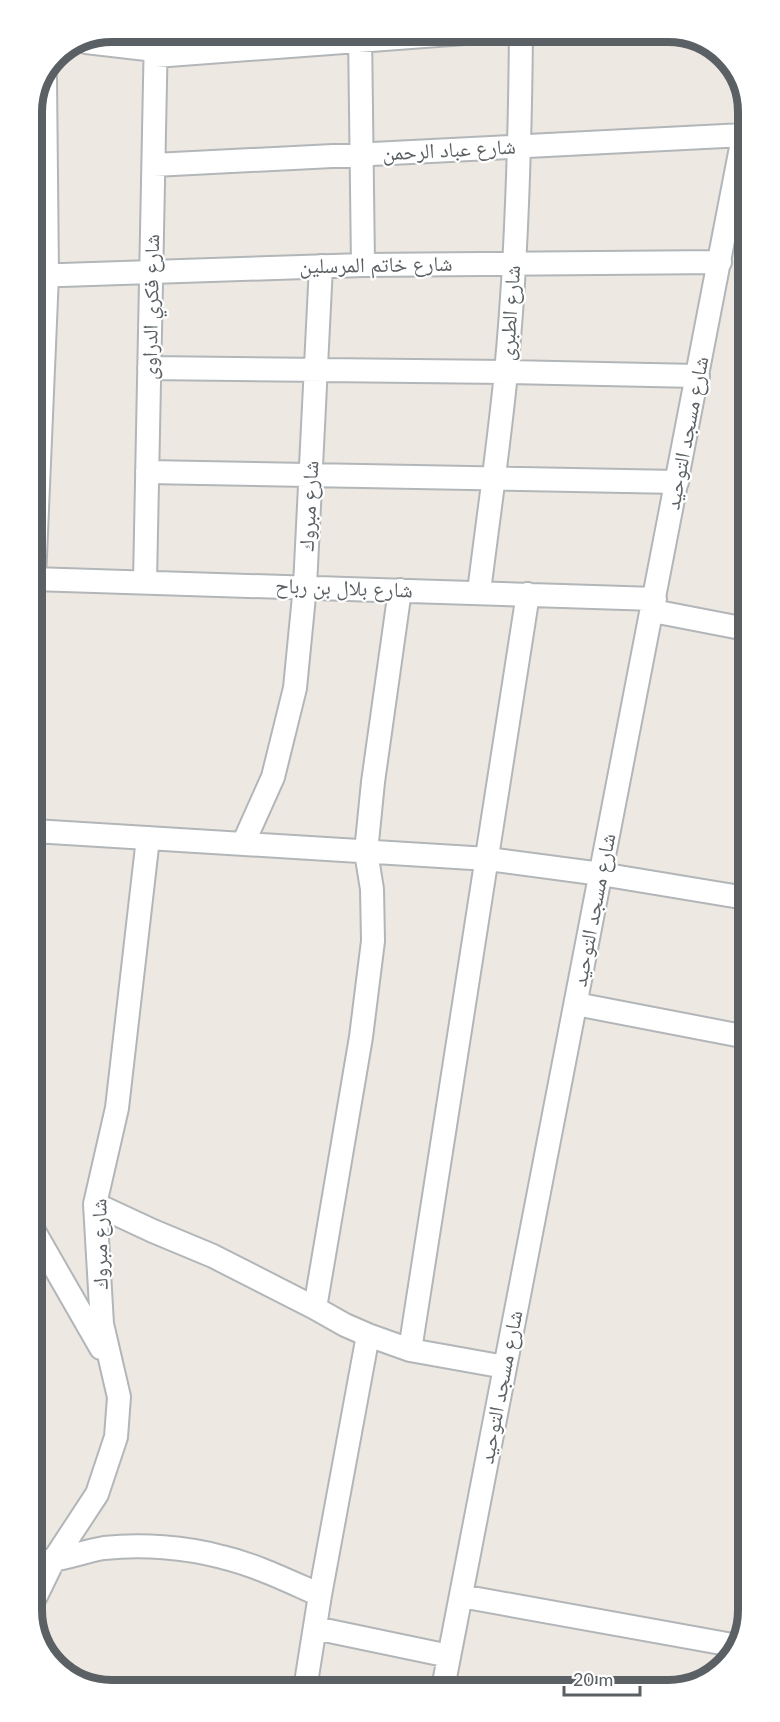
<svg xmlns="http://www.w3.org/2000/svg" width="780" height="1722" viewBox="0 0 780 1722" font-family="Lato,'Noto Naskh Arabic',sans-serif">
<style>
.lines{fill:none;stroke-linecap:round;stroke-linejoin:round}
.street-casing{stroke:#b2b6b9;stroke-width:26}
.street{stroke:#fff;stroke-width:22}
.labels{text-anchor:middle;stroke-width:4.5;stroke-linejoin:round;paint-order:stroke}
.street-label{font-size:21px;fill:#5a6063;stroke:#fff}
.rim{fill:none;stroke:#5a6063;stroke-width:8}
</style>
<rect width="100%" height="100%" fill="#ede8e1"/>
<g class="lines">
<g class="street-casing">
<path id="street" d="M360,32L363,265
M86,42L155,50
M155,56L478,32
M154,165L744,135
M32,276L363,265L720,262
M149,368L506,372L698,376
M147,472L677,482
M33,579L655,599
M34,579L47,275L45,78
M145,582L156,32
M479,592C488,519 499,445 506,372C517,259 520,145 521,32
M653,611L746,629
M34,831L488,859L601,874L746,898
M243,844L273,777L295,688L305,586L321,266
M576,1004L747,1037
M95,1204L153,1231L213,1256L315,1308L345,1325L368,1335L410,1350L505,1367
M35,1233L101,1348
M315,1308L361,1037L373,941L372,889L366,852L373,782L400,590
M410,1350L528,594
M46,1561C66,1559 85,1551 104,1548C142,1544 185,1547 222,1557C256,1565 288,1581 320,1595
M36,1596L53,1561L97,1494L116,1437L119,1397L102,1324L95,1204L117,1108L148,838
M461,1596L738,1646
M315,1628L449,1656
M443,1688L744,132
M305,1689L320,1595L368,1335"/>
</g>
<use href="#street" class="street"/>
</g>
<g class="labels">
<g class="street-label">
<text transform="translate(449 150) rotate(-3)" y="7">شارع عباد الرحمن</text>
<text transform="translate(376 265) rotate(-1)" y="7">شارع خاتم المرسلين</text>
<text transform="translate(151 307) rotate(-89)" y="7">شارع فكري الدراوى</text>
<text transform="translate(510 313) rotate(-86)" y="7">شارع الطبرى</text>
<text transform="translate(687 433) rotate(-79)" y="7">شارع مسجد التوحيد</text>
<text transform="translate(309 506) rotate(-87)" y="7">شارع مبروك</text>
<text transform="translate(344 588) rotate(2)" y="7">شارع بلال بن رباح</text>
<text transform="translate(594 910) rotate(-79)" y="7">شارع مسجد التوحيد</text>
<text transform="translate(100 1244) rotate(-91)" y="7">شارع مبروك</text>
<text transform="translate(501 1387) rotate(-79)" y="7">شارع مسجد التوحيد</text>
</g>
</g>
<path d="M0 0H780V1722H0ZM112 42H668A70 70 0 0 1 738 112V1610A70 70 0 0 1 668 1680H112A70 70 0 0 1 42 1610V112A70 70 0 0 1 112 42Z" fill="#fff" fill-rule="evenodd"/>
<path class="rim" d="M112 42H668A70 70 0 0 1 738 112V1610A70 70 0 0 1 668 1680H112A70 70 0 0 1 42 1610V112A70 70 0 0 1 112 42Z"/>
<path d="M564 1686v9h76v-9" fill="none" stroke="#5a6063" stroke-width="3"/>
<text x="573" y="1686" font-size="18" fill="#5a6063" stroke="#ffffff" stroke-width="4.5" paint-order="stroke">20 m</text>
</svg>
